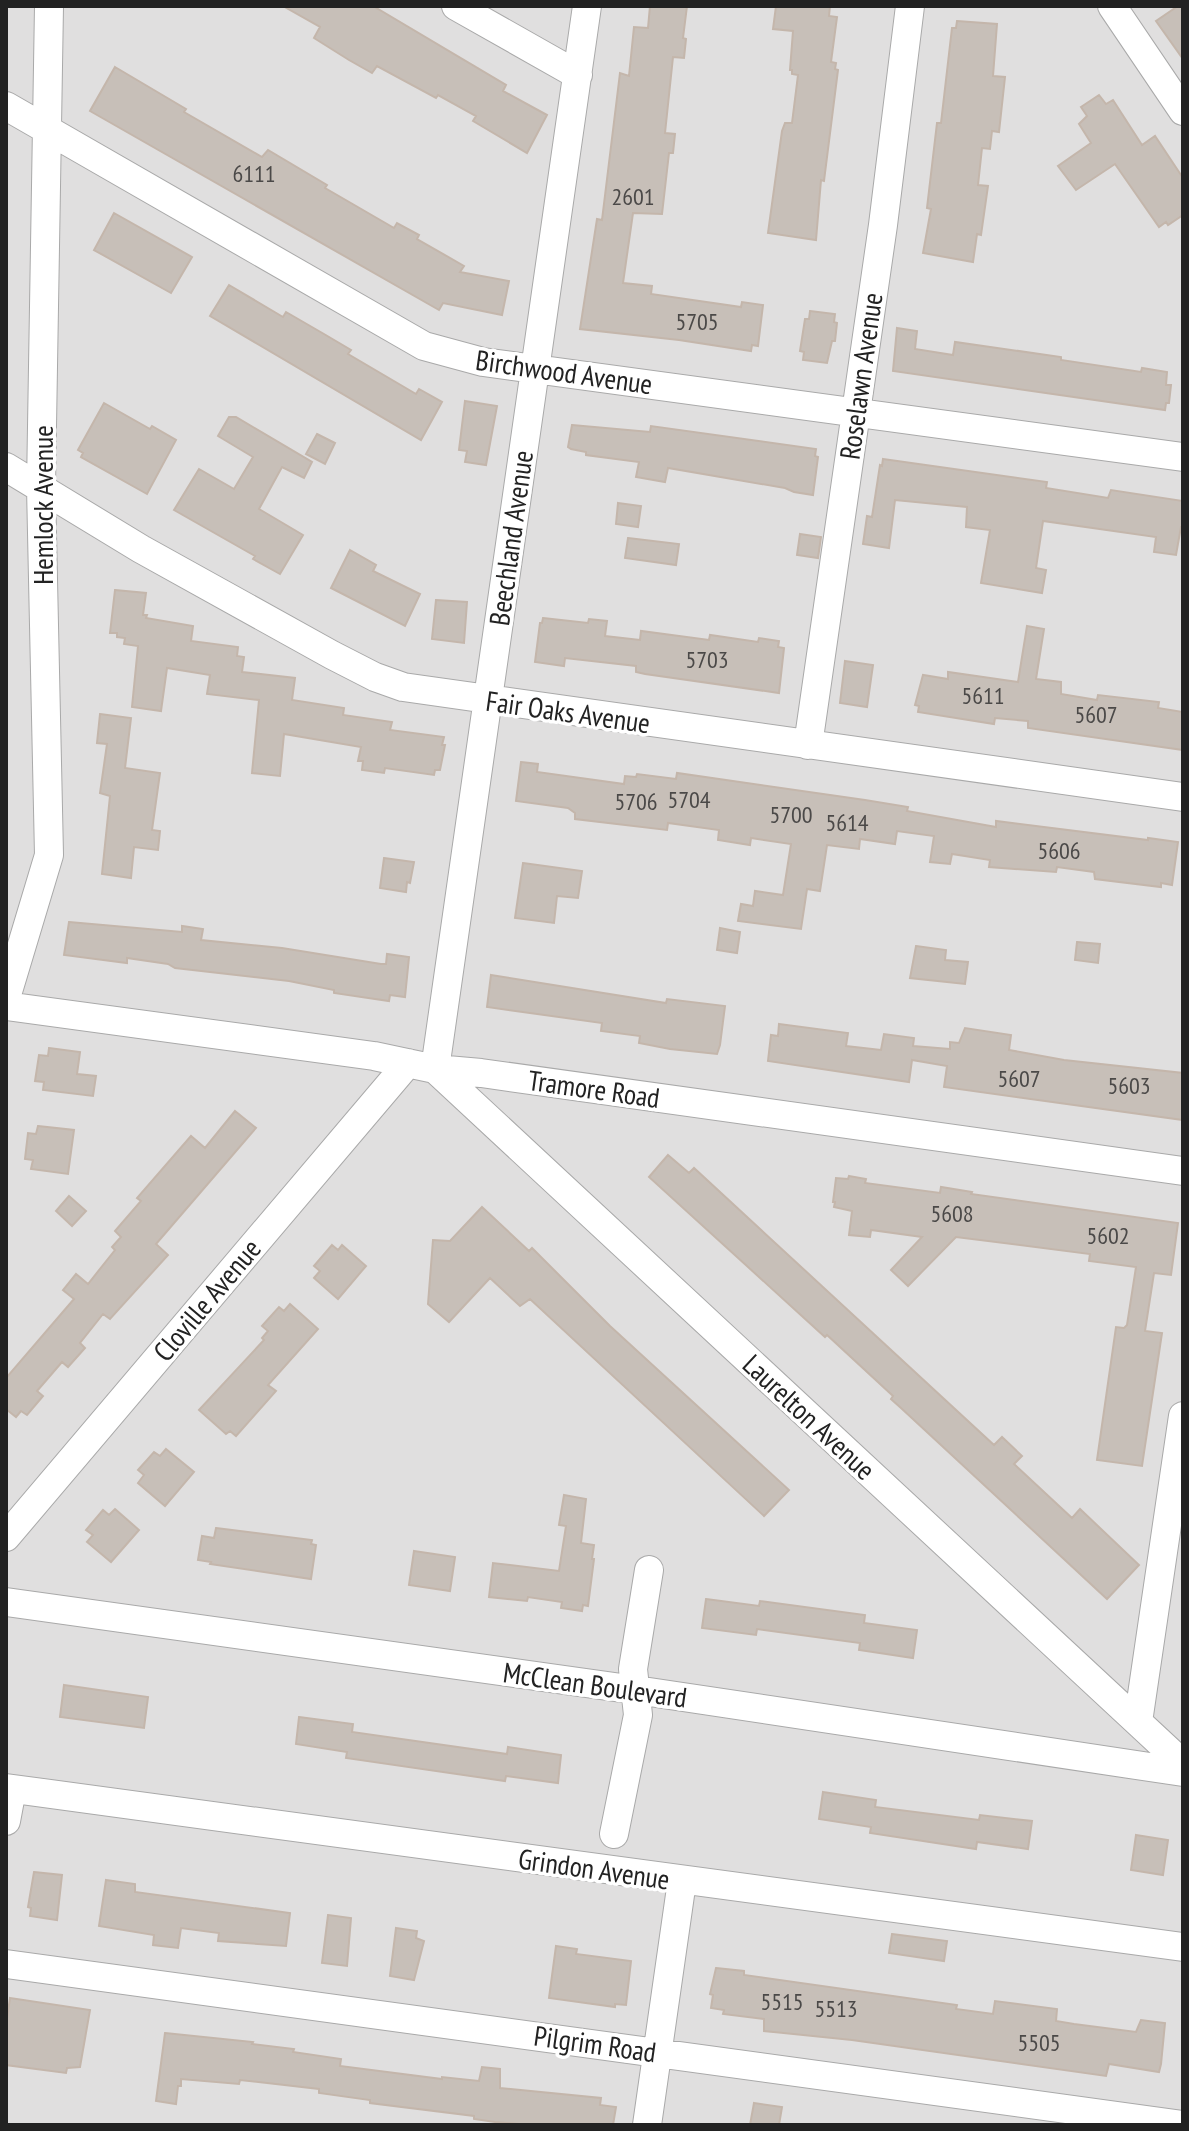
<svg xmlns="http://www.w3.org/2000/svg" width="1189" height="2131" viewBox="0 0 1189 2131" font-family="'PT Sans Narrow',sans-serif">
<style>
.residential{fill:#e0dfdf}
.building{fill:#c7bfb8;stroke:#c4b6ab;stroke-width:2}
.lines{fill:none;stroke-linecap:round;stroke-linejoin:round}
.minor-casing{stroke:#a9a9a9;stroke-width:30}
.minor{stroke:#fff;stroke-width:28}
.labels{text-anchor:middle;stroke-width:7;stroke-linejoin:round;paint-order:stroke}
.number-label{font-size:24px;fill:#4b4948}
.street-label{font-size:28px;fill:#222;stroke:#fff}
</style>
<rect width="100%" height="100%" fill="#f2efe9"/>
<path class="residential" d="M6,6H1183V2125H6Z"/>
<path class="building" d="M283,6H373L506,85L503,91L547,115L527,153L473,121L476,116L438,95L436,98L377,66L372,73L349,60L314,38L320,27Z
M650,6H687L683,38L686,39L684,58L673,57L665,133L675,134L673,153H669L662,214L633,213L623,283L652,286L651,294L741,307L742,302L763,305L758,346L752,345L751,351L679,340L580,329L597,219L602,220L620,73L629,76L634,27L648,28Z
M776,6H830L829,16L837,17L831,62L836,63L835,69L838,70L824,181L821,180L816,240L768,233L782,131L785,123H792L798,75L792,74V70H790L793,31L773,29Z
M1178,6H1183V59L1156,21Z
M957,21L997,24L993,76L1005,77L999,132L992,131L990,149L982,148L978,185L988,186L981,235L977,234L973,262L923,253L931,209L927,208L937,123H941L952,28H956Z
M115,67L186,109L184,112L262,157L268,150L327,185L325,188L394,228L397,223L419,235L417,239L464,266L460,272L509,281L502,315L443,303L439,310L90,111Z
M1099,95L1106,104L1113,100L1142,145L1155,136L1183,178V215L1168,225L1166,222L1159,227L1115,164L1076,190L1058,166L1091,143L1079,124L1087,116L1081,107Z
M114,213L192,257L171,293L94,250Z
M229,285L283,317L286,312L324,334L351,350L348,354L416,394L419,389L442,402L421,440L210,316Z
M810,311L835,314L834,322L837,323L835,341H832L827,363L803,360L804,352L800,351L805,319H809Z
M897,328L917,331L915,349L953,355L955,342L1061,357V360L1141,372L1142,368L1167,372L1166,385H1171L1169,403H1166L1165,410L893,371Z
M465,401L497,406L486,465L465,462L467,451L459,450Z
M104,403L150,429L152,426L176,440L147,494L81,457L83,453L78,450Z
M229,417H236L312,462L304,478L282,467L259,509L303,535L280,574L253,559L255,556L174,510L199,469L234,489L253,457L218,436Z
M572,425L650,432L651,426L816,449L815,456L818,457L813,495L794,492L785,488L668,468L665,482L636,477L639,462L586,455V452L571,449L568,447Z
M317,434L335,443L325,464L306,454Z
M883,459L1047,482L1046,488L1108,498L1111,490L1183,501V527H1181L1176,555L1154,552L1156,537L1043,521L1036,568L1046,570L1042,593L981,583L990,530L966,527L967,507L895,500L889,548L863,544L867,516L872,517L880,465L882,466Z
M618,503L641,506L638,527L616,524Z
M800,534L821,537L818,558L797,555Z
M628,538L679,544L676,565L625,558Z
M350,550L376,565L373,571L420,594L405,626L331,588Z
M115,590L146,593L143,615H147L146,618L193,626L191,641L238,647L237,656L244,657L242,672L295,678L292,700L344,708L343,715L392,722L390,730L444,737L442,745H445L440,770H435L434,775L385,768L384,773L362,770L363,761H358L361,747L284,734L280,776L252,773L259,700L207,694L210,675L167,668L161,711L132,707L138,646L124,644L125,638L117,637V633H110Z
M436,600L467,602L464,643L432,639Z
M543,618L588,623L589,619L607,621L605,636L640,640L641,631L709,640L710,635L758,642L759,638L779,641L778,647L784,648L779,693L645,674L636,672V666L565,658L564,666L535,662L540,623H542Z
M1027,626L1044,629L1036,679L1061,682V694L1097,700L1098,695L1159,702L1158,708L1183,712V750L1028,728V721L995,718L994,724L918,712L919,706L915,705L923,675L948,679V672L1018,682Z
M845,661L873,665L867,707L840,703Z
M100,714L131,718L125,768L160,773L152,830L160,831L158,850L134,847L131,878L102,874L110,796L100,793L107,744L97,743Z
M521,762L538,764L537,772L624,784L625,776L636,777L637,774L676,779L677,773L865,800L908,807L907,811L996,827V821L1148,840V838L1178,842L1172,885L1161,883V887L1095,879L1094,872L1057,867L1056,872L989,867L990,860L952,854L950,864L930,862L934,836L897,831L895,844L860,839L859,849L827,845L820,891L807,889L801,929L738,921L741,904L753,906L755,891L783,895L791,844L751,838L750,845L718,840L719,830L668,823L667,830L575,819V813L568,808L516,801Z
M384,858L414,862L410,883L407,882L406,892L380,888Z
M523,863L582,871L578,898L557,896L554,923L515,918Z
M69,922L182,932V926L203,929L201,940L282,948L381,964H386L387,954L409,957L405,997L390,995L389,1001L334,993V990L289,981L175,968L168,964L127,958V963L64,955Z
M720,928L740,932L737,953L717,950Z
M1077,942L1100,944L1098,963L1075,960Z
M916,946L946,950L945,960L968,962L965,984L910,978Z
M491,975L666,1003L667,999L725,1006L720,1045L717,1054L670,1049L639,1043L640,1036L601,1031L602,1023L487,1007Z
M779,1024L848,1033L846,1046L881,1050L884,1034L914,1038L913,1046L950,1049V1042L959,1043L965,1028L1011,1035L1009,1050L1064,1060L1183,1073V1120L944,1087L947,1066L912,1060L909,1082L768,1061L771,1035L778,1036Z
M49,1048L80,1052L77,1074L96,1076L93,1096L43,1090L44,1082L35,1081L39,1055L48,1056Z
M235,1111L256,1128L156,1244L168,1255L110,1319L103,1314L80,1343L85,1348L68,1367L62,1362L37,1391L43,1396L27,1415L21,1411L16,1417L6,1409V1378L74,1299L63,1290L76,1274L88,1284L115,1250L112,1247L121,1237L115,1231L141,1201L137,1198L191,1136L205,1148Z
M38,1126L74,1130L68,1174L31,1169L33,1160L25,1159L28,1133L36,1134Z
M668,1155L689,1173L694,1168L994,1445L1002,1437L1022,1456L1014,1464L1072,1518L1080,1509L1139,1565L1107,1599L901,1408L891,1399L893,1396L827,1335L825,1337L649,1177Z
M849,1176L866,1179L865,1183L940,1193L941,1187L972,1192L971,1194L1178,1223L1171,1275L1154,1273L1145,1331L1162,1333L1142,1466L1097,1460L1116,1327L1124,1328L1127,1325L1136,1267L1089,1261L1090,1254L956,1237L908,1286L891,1270L922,1237L871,1230L870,1237L849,1235L852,1211L834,1207L835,1202H833L836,1178L848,1179Z
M69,1196L86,1211L72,1226L56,1211Z
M482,1207L529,1251L532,1248L610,1326L789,1490L764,1516L530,1299L520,1306L490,1278L449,1322L428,1304L433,1240L450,1241Z
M332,1245L338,1250L342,1245L366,1266L338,1299L314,1278L320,1271L314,1266Z
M290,1304L318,1329L268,1385L276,1391L236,1436L230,1431L226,1434L199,1410L264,1340L262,1338L268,1331L262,1326L271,1316L279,1307L284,1311Z
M166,1449L194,1472L165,1506L138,1483L144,1475L138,1470L147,1460L154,1452L160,1456Z
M564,1495L586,1499L581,1543L594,1545L592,1559H594L588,1606L583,1605L582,1611L561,1608L562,1602L528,1597L527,1601L489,1597L493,1563L559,1571L566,1526L559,1525Z
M115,1509L139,1530L111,1562L87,1542L93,1535L86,1530L103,1510L109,1515Z
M216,1528L312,1540L311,1544L316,1545L311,1579L210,1564L211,1562L198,1560L202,1536L214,1538Z
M414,1551L455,1557L450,1591L409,1585Z
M706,1599L759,1606L760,1601L865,1615L864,1623L917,1630L913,1658L859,1650L860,1643L757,1629L756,1635L702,1628Z
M64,1685L148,1697L144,1728L60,1717Z
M299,1717L353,1724L352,1732L507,1754L508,1747L561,1755L558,1783L506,1776L505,1781L346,1758L347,1752L296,1744Z
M823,1792L876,1800L875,1807L979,1820L980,1815L1032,1821L1028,1849L977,1842L976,1849L870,1833L871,1827L819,1819Z
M1136,1835L1168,1840L1163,1875L1131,1870Z
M34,1872L62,1875L57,1920L30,1916L31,1908L28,1907Z
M106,1880L135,1884V1892L290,1913L286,1946L218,1941L219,1933L181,1928L178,1948L153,1945L154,1935L99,1926Z
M328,1915L351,1918L347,1966L322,1963Z
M396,1928L417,1931L416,1938L424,1941L414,1980L390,1976Z
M892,1934L947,1941L944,1961L889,1953Z
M556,1946L577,1949L576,1954L631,1961L626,2005L615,2004V2007L549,1998Z
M716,1968L744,1971V1975L957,2005L956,2009L993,2014L995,2001L1057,2009L1056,2021L1074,2024L1136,2032L1141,2020L1165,2023L1161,2064L1159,2072L1109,2064L1106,2076L852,2040L764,2031V2019L723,2014L724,2010L711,2008L713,1995L710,1994Z
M10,1998L90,2010L80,2067L67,2068L66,2073L6,2065V2025Z
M165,2033L253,2042L252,2044L294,2049L293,2052L341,2059L340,2066L442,2079V2077L479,2081L482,2067L500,2069V2088L601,2098L600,2105L616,2107L613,2125H531L495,2122L474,2119V2116L370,2103V2100L319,2093V2089L240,2080L239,2084L181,2079V2086H178L176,2104L156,2101Z
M754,2103L782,2107L779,2125H750Z"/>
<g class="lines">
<g class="minor-casing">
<path id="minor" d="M456,6L578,75
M587,6L435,1069L1183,1764
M1112,6L1183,111
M6,106L424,346L483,362L1183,457
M6,467L141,549L332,655L375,677L403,687L1183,797
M808,745L883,225L910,6
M6,998L49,855L41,487L49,6
M6,1006L374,1056L435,1069L481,1073L1183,1171
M6,1537L408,1063
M6,1602L636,1690L1183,1772
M1138,1722L1183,1416
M6,1788L1183,1947
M6,1821L12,1789
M614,1834L638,1715L633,1669L649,1570
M6,1964L1183,2125
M647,2125L682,1881"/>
</g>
<use href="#minor" class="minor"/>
</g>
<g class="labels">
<g class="number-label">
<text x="254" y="182">6111</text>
<text x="633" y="205">2601</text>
<text x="697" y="330">5705</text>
<text x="707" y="668">5703</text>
<text x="983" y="704">5611</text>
<text x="1096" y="723">5607</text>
<text x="689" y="808">5704</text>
<text x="636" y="810">5706</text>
<text x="791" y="823">5700</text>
<text x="847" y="831">5614</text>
<text x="1059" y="859">5606</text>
<text x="1019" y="1087">5607</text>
<text x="1129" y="1094">5603</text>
<text x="952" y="1222">5608</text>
<text x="1108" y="1244">5602</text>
<text x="782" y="2010">5515</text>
<text x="836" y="2017">5513</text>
<text x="1039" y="2051">5505</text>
</g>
<g class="street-label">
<text transform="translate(564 372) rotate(8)" y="10">Birchwood Avenue</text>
<text transform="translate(861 376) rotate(-82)" y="10">Roselawn Avenue</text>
<text transform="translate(43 505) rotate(-90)" y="10">Hemlock Avenue</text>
<text transform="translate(511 538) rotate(-82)" y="10">Beechland Avenue</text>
<text transform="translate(568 712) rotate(8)" y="10">Fair Oaks Avenue</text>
<text transform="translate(594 1089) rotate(8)" y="10">Tramore Road</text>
<text transform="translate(207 1300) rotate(-50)" y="10">Cloville Avenue</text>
<text transform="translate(809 1417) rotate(43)" y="10">Laurelton Avenue</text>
<text transform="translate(595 1685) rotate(8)" y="10">McClean Boulevard</text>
<text transform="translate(594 1869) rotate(8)" y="10">Grindon Avenue</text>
<text transform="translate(595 2044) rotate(8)" y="10">Pilgrim Road</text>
</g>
</g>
<rect width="1189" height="2131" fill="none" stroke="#222222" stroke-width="16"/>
</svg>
